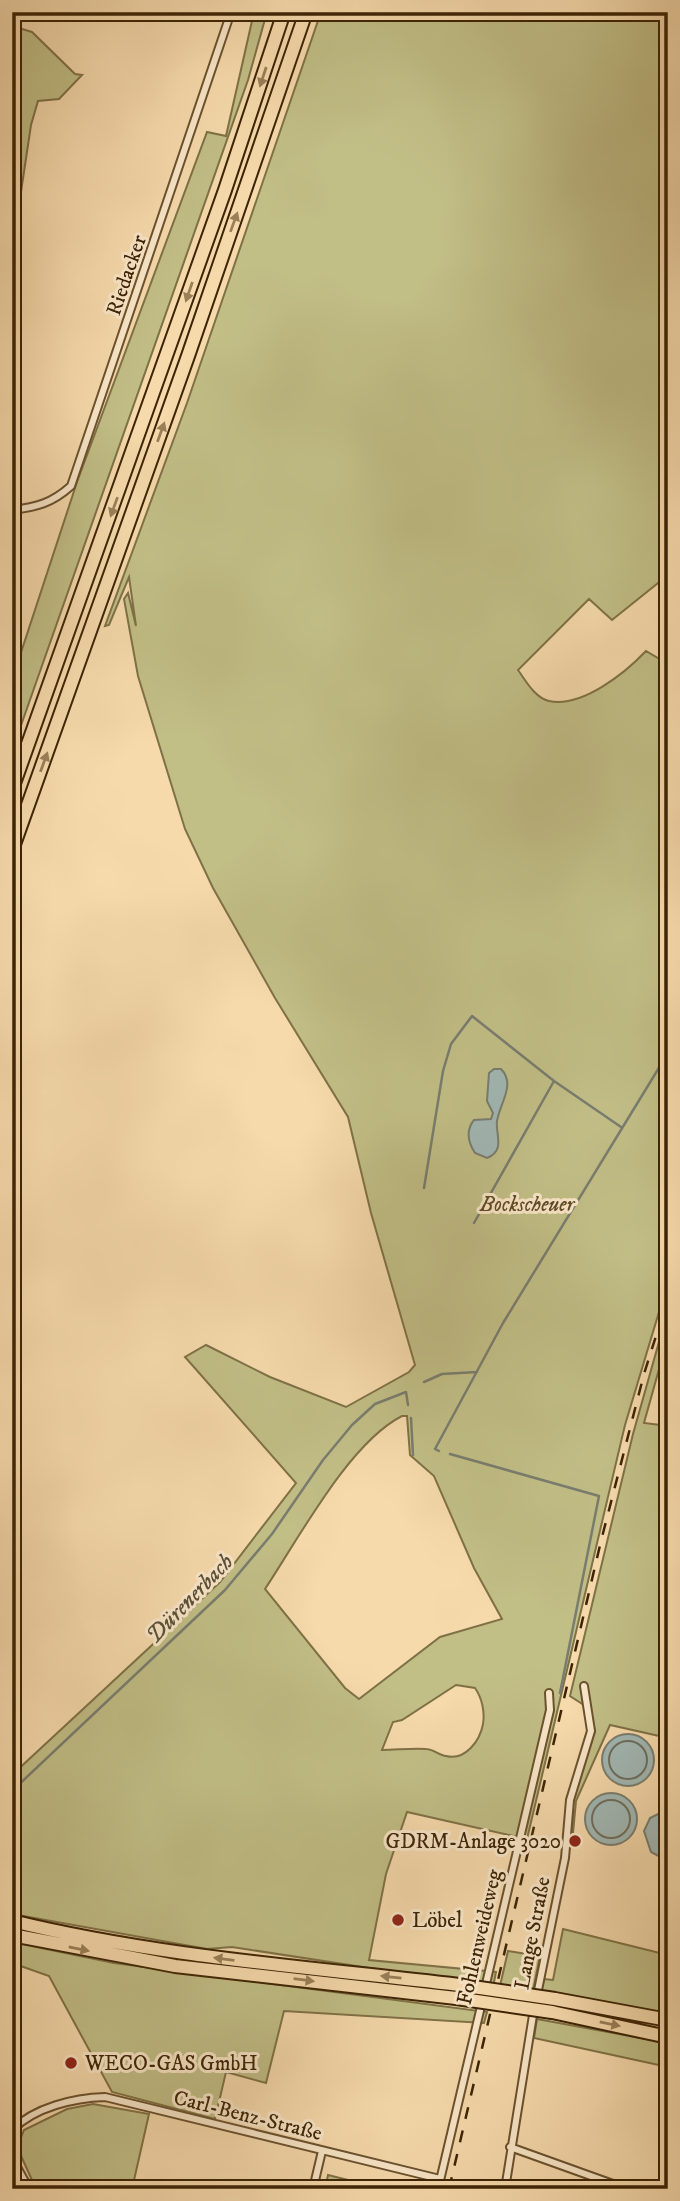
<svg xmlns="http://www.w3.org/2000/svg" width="680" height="2201" viewBox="0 0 680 2201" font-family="'IM FELL DW Pica',serif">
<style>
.green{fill:#c1be86;stroke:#7f7146;stroke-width:2;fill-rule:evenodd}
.water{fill:#a1b8b5;stroke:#797d6f;stroke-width:2}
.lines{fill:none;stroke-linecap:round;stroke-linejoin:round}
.shore{stroke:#6f6e5d;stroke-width:2}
.stream{stroke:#797d6f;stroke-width:2.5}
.street-casing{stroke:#6b522f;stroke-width:10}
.highway-casing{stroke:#3d2405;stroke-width:16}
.street{stroke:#f9e7c9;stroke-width:6}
.highway{stroke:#f6daac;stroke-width:12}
.rail{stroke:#3d2405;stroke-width:2.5;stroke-dasharray:12 12;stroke-linecap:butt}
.highway-bridge-casing{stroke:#3d2405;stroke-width:16;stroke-linecap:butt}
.highway-bridge{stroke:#f6daac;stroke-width:12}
.oneway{fill:#9a7f58}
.poi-dot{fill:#8f2418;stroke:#f9e7c9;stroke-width:2.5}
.labels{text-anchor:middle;stroke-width:6;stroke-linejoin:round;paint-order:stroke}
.street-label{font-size:21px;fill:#3d2405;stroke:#f9e7c9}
.park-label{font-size:21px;font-style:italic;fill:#5e4a25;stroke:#f9e7c9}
.poi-label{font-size:21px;fill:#3d2405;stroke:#f9e7c9;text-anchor:start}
.water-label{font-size:23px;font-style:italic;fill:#5b503a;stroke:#f9e7c9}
</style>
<rect width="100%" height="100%" fill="#f6daac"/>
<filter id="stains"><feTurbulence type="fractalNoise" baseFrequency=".00286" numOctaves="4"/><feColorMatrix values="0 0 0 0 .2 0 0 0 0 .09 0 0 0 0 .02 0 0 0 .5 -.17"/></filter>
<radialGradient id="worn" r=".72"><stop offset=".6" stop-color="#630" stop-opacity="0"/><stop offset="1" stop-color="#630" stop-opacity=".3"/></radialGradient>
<path class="green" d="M254,12H267L248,80L12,751V680L77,482L207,132L226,136Z
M321,12H668V575L612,620L589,599L518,670C526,681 535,698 549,701C582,708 625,673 646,651L668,664V1282L625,1425L527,1839L407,1812L386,1874L369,1960L496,1972L493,1987L232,1947L207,1949L12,1914V1775L220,1582L296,1483L185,1357L206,1345L270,1377L346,1407L409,1372L415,1365L371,1213L348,1117L275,998L213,888L185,829L138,676L124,599L128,593L136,626L129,577L109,625L105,626L187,403ZM402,1416H407L410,1455L434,1476L474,1568L502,1619L440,1637L359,1699L345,1688L265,1589C299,1538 349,1443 402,1416ZM456,1685L475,1688C482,1698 485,1712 483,1724C480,1741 465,1761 446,1756C439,1755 433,1749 426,1749C412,1748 396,1750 382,1750L393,1722L402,1720Z
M12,26L32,32L75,74L82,75L59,99L38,101L31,125L12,252Z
M668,1310V1337L644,1423L668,1426V1738L610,1725L576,1801L573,1833V1800L595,1731L590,1709L570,1696L633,1434Z
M563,1929L668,1955V2017L541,1992L544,1979L553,1980Z
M12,1942L114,1963L487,2012L484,2023L284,2011L266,2083L226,2072L215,2119L112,2092L49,1976L12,1963Z
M508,1951L540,1956L533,1991L500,1986Z
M537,2019L668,2043V2067L534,2038Z
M93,2104L149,2114L132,2189H36L17,2147L24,2130L67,2109Z
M328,2175L384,2189H325Z"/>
<path class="water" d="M494,1069H501C516,1084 500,1103 497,1121C495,1133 506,1151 487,1158L475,1153C468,1142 465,1131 474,1120L491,1119L493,1113L487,1101L489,1073Z
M602 1760a26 26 0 1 1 52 0a26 26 0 1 1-52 0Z
M585 1819a26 26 0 1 1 52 0a26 26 0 1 1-52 0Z
M668,1809V1861L651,1852L644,1831L650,1818Z"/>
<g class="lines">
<path class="shore" d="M609 1760a19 19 0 1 1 38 0a19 19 0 1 1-38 0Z
M592 1819a19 19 0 1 1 38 0a19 19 0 1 1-38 0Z"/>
<path class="stream" d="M424,1188L443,1071L451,1044L472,1016L554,1081L621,1127
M474,1223L554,1081
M424,1382L442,1374L477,1372
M411,1418L413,1455
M439,1451L435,1449L503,1323L668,1053
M450,1454L599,1496L560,1693
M12,1791L225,1590L272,1534L323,1460L352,1425L375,1404L406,1392L408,1405"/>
<g class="street-casing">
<path id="street" d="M12,510C37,507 52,503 71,486L231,12
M485,1988L550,1710L549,1693
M537,1995L565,1858L570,1800L591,1731L584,1686
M12,2130C35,2107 74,2098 105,2097L440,2179
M510,2147L627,2189
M12,2158L29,2189
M12,2188L25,2181
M313,2189L322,2151
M438,2189L482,2002
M505,2189L534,2009"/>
</g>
<g class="highway-casing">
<path id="highway" d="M12,789L225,190L284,12
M12,850L188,356L306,12
M12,1921C159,1957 309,1967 459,1985
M12,1935L175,1966L456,1998
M555,1999L668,2020
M552,2012L668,2037"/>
</g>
<use href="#street" class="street"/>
<use href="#highway" class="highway"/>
<path class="rail" d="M449,2189L601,1541L644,1374L668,1298"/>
<g class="highway-bridge-casing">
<path id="highway-bridge" d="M459,1985L555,1999
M456,1998L552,2012"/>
</g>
<use href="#highway-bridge" class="highway-bridge"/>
</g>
<defs><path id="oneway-solid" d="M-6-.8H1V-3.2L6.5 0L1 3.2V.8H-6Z" transform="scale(1.75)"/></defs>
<g class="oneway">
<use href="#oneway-solid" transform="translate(263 77) rotate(108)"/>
<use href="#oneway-solid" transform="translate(234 222) rotate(-70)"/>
<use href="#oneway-solid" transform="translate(189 292) rotate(109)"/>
<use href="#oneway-solid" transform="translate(161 432) rotate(-70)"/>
<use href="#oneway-solid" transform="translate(114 507) rotate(110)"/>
<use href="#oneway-solid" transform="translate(44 762) rotate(-70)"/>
<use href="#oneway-solid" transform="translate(79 1949) rotate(11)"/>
<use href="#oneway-solid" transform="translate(224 1959) rotate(-173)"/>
<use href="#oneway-solid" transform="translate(391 1977) rotate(-174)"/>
<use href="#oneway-solid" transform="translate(304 1980) rotate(7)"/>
<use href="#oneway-solid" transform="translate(610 2024) rotate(12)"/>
</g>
<g class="poi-dot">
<circle cx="575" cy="1841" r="7"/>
<circle cx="398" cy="1920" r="7"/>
<circle cx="71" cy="2063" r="7"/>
</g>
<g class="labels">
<g class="street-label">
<text transform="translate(126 275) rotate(-71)" y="7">Riedacker</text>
<text transform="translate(532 1933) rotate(-79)" y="7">Lange Straße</text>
<text transform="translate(479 1937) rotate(-77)" y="7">Fohlenweideweg</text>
<text transform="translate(248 2115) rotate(14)" y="7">Carl-Benz-Straße</text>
</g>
<g class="park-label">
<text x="527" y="1211">Bockscheuer</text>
</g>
<g class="poi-label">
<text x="561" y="1848" text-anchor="end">GDRM-Anlage 3020</text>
<text x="412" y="1927">Löbel</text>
<text x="85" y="2070">WECO-GAS GmbH</text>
</g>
<g class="water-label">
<text transform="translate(189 1598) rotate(-46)" y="8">Dürenerbach</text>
</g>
</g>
<rect width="680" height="2201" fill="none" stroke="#f6daac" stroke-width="42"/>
<rect x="14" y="14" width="652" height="2173" fill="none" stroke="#3d2405" stroke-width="3.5"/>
<rect x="21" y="21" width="638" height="2159" fill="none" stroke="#3d2405" stroke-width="2"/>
<rect width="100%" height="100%" filter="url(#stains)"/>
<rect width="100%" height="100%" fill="url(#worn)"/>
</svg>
